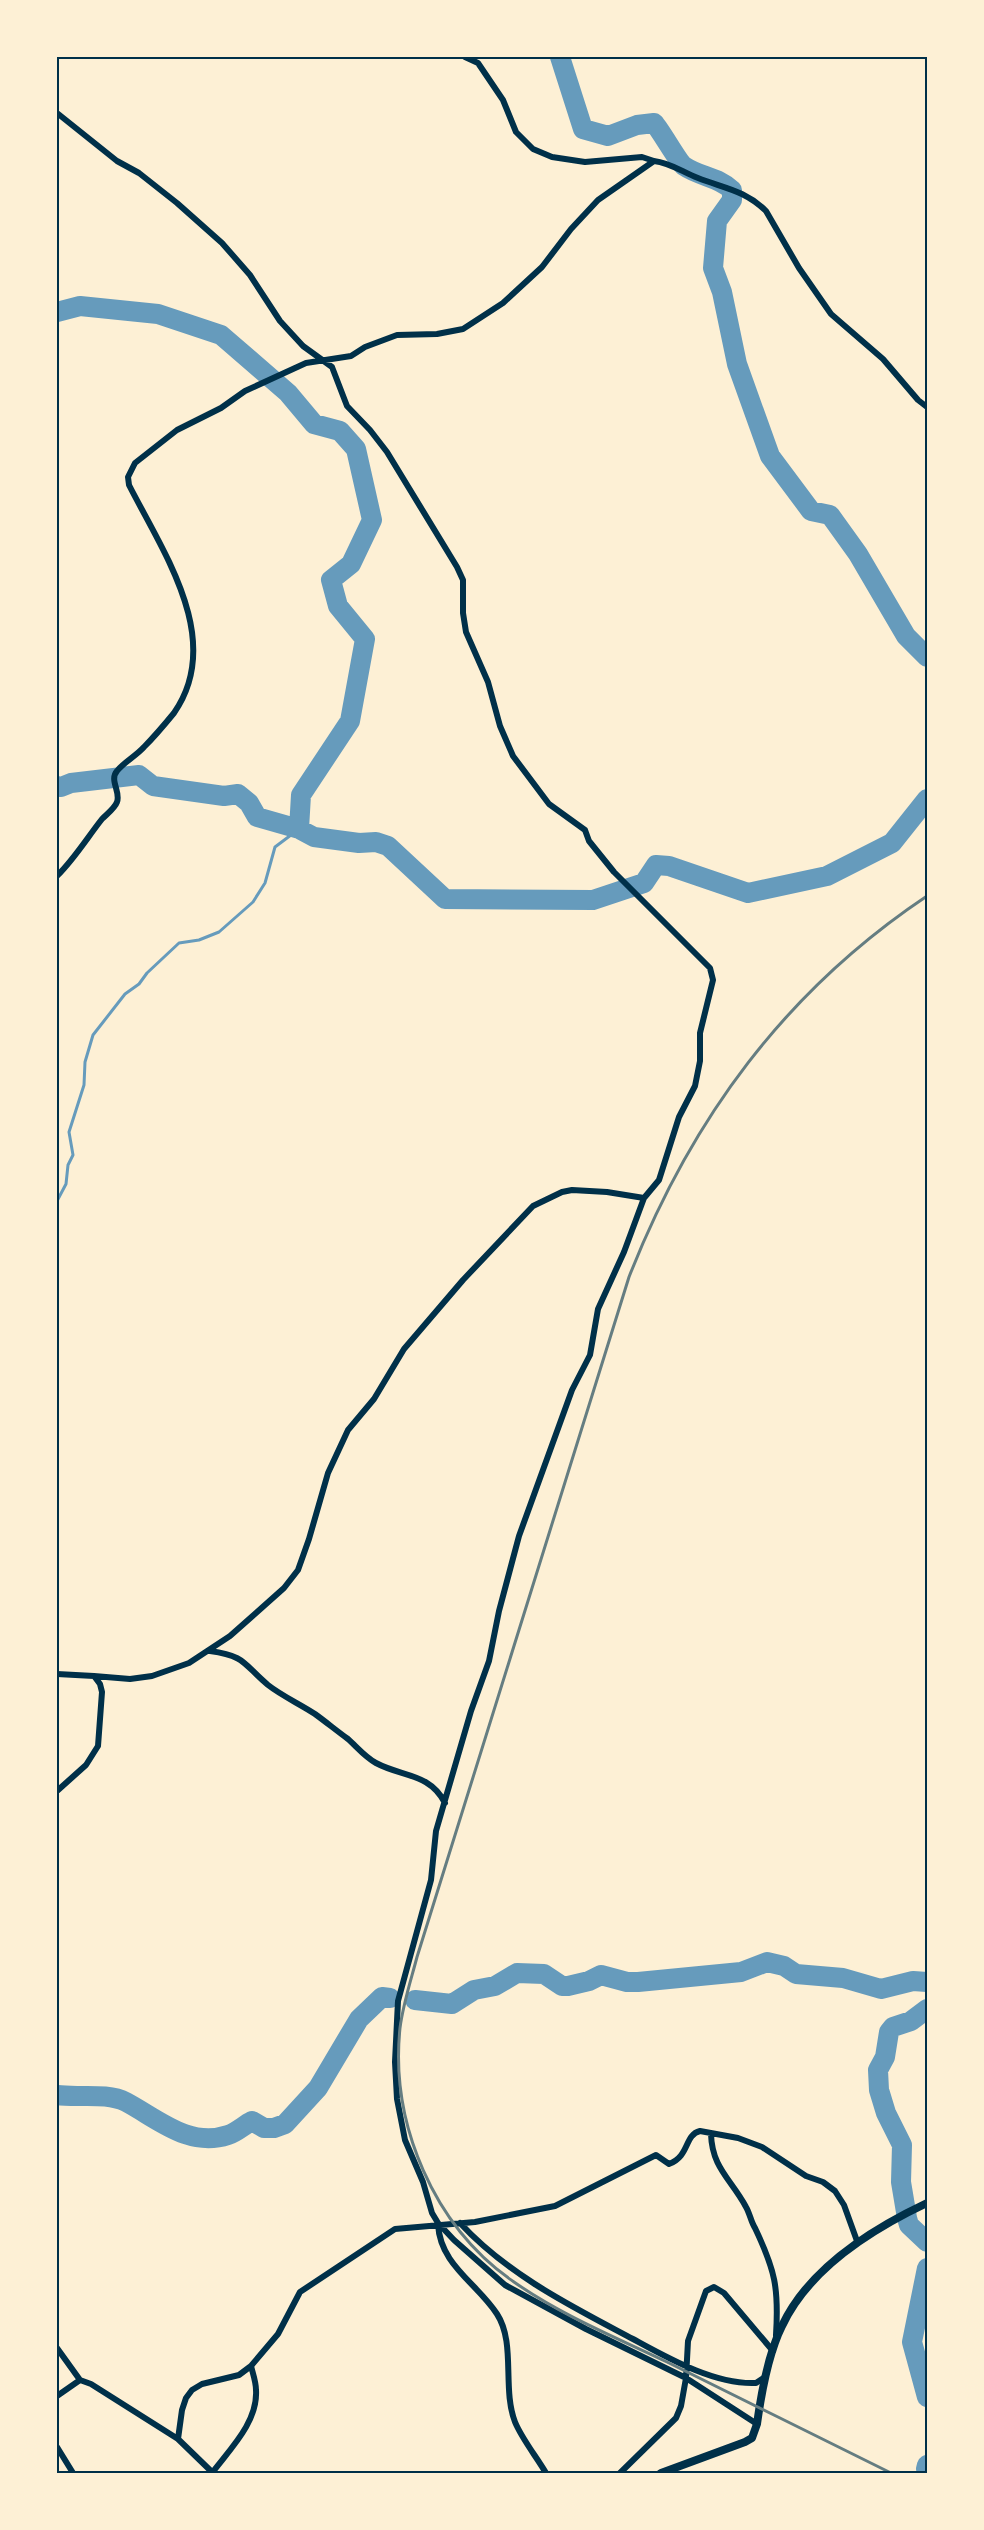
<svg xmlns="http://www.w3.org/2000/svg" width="984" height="2530" viewBox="0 0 984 2530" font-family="Lato,sans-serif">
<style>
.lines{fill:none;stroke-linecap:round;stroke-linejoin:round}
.stream{stroke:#669bbc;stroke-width:3}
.river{stroke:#669bbc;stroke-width:20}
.minor{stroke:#003049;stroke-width:6}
.tertiary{stroke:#003049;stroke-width:8}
.rail{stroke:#657d81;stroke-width:3}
.neatline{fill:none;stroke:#003049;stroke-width:2}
</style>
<rect width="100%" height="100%" fill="#fdf0d5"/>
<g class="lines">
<path class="stream" d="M57,1201L66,1184L68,1165L73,1155L69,1132L84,1085L85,1062L93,1035L125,994L139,984L147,973L179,943L199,940L219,932L253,902L265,883L275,847L299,829"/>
<path class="river" d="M560,57L583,129L608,136L637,125L654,123C662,132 678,162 684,166C700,177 719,177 732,190V200L717,221L713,268L722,292L737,364L770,456L811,511L830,515L858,554L906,636L927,657
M57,312L80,306L158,314L221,335L288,393L314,424L340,431L356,449L372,520L351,564L331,580L338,606L365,639L350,721L301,795L299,829
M57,786L61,787L71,783L139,775L153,786L224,796L238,794L249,803L257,817L299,829L314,837L359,843L376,842L388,846L445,899L593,900L644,883L656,865L669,866L748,893L827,876L892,843L927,799
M415,2000L452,2004L474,1990L495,1986L517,1973L544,1974L562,1986H568L589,1981L601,1975L627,1982H638L741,1972L767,1962L784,1966L796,1974L843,1978L881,1989L913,1981L927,1982
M927,2009L911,2021L893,2027L889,2032L885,2057L878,2070L879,2090L886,2113L902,2145L901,2182L907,2218L909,2225L927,2242
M57,2095C78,2098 107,2092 126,2102C158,2119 189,2148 228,2135C237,2132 244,2125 252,2121L264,2128H274L285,2124L318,2088L359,2019L382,1997L390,1998
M927,2268L912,2342L927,2397
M926,2469L927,2465"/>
<path class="minor" d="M465,57L478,63L503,100L516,132L533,149L552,157L585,162L642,157L654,161
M57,113L117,161L139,173L177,203L222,243L250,275L280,321L303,346L332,367L347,406L370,430L387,452L457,567L463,580V613L466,632L488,682L500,726L513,756L549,804L585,830L589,841L614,872L710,968L713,980L700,1033V1061L695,1086L679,1117L659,1180L644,1198L624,1252L598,1309L590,1355L572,1390L519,1536L499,1611L489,1661L471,1711L436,1831L431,1880L398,2001L395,2062L397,2099L405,2140L423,2182L432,2213L438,2223L454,2240L505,2285L586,2329L686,2378L757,2424
M57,876C75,858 87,838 102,819C107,814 115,808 117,802C121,792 109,780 117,771C124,762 136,756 144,747C154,737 165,724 174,713C225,640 163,552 129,485L128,477L135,463L177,430L221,408L245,391L306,363L351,356L365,347L397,335L437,334L463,329L503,303L542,267L571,229L598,200L654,161C671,163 682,172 698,178C723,188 745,190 766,211L799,268L831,314L883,359L918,400L927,407
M210,1651C246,1656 243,1664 268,1685C282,1696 300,1704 315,1714C326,1722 337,1731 348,1739C357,1747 365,1757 376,1763C402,1777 430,1773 445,1803
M57,1674L94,1676L100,1684L102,1692L98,1746L86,1765L57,1791
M94,1676L130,1679L152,1676L189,1663L230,1636L284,1588L298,1570L309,1539L328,1473L348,1430L374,1399L404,1349L463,1280L533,1206L562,1192L572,1190L607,1192L644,1198
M711,2134C712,2168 731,2179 746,2207C750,2214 751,2222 755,2228C775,2270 779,2288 776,2335
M460,2223C508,2275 571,2306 633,2339C668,2358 715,2385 756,2383L765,2377
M438,2224C440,2265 477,2283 497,2314C516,2343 502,2389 515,2422C522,2439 536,2456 546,2473
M57,2348L80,2380
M57,2396L80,2380L91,2384L178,2439L213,2473
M178,2439L182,2410L186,2398L192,2390L202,2384L239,2375L251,2366L278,2334L300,2292L395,2229L475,2222L555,2206L652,2157L656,2155L669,2164C690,2156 684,2135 700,2131L738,2138L762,2147L806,2176L823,2182L835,2191L844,2205L857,2241
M57,2447L73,2473
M212,2473C230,2449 258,2422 256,2390C256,2382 253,2374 251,2366
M620,2473L676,2418L681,2406L686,2378L688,2341L706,2291L714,2287L724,2293L773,2351"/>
<path class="tertiary" d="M661,2473L745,2442L752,2438L757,2424C761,2395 769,2352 782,2326C809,2268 872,2229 927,2203"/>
<path class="rail" d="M891,2473C816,2436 742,2399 667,2362C615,2337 561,2315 514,2282C434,2227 390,2124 400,2028C403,2004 411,1980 417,1957L629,1277C691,1119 785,991 927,896"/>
</g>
<rect width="984" height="2530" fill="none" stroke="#fdf0d5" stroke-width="117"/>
<rect x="58" y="58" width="868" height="2414" class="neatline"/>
</svg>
